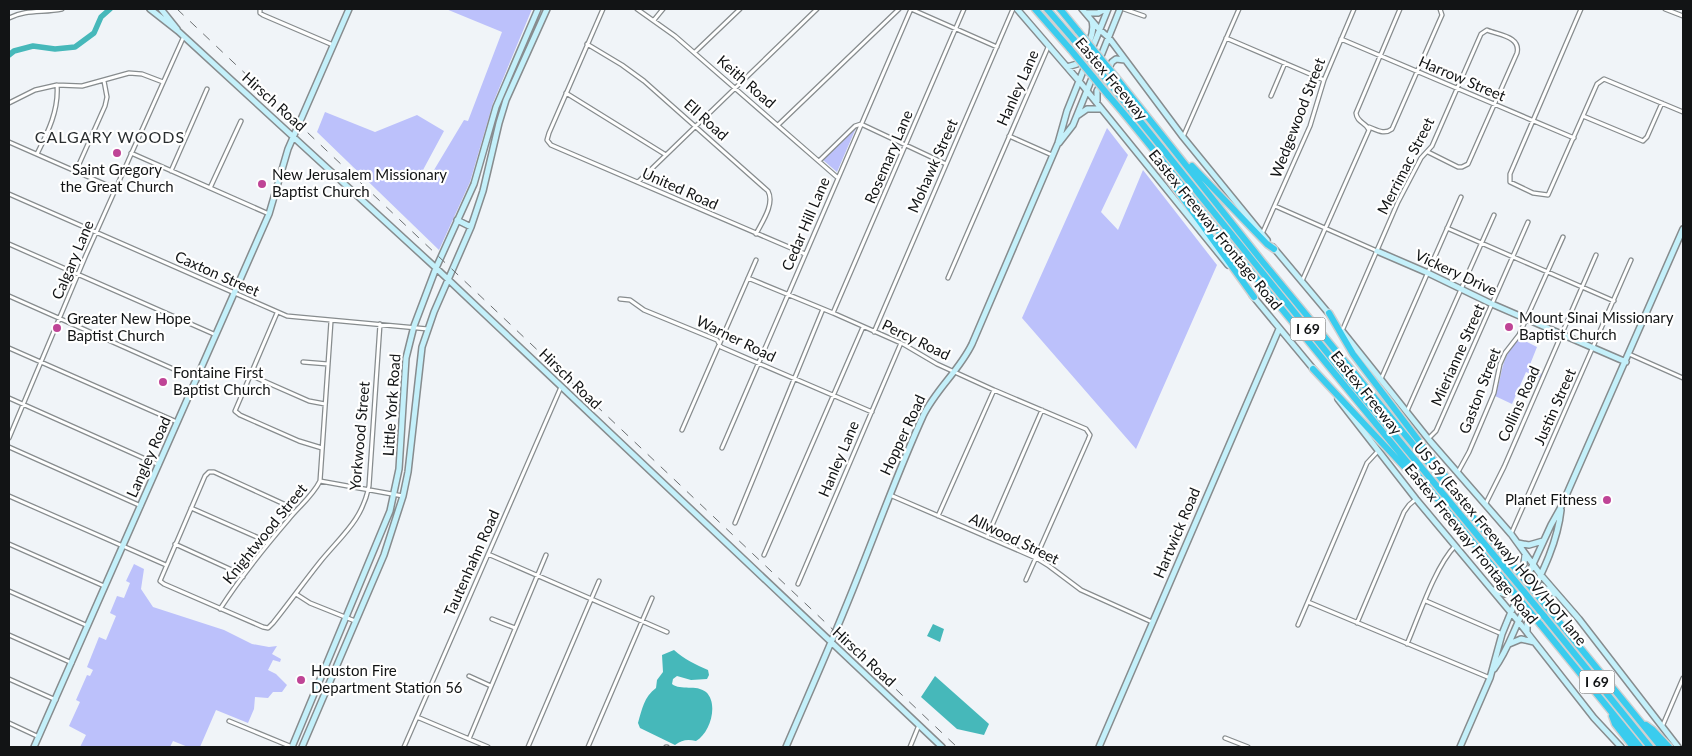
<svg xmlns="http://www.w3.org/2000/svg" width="1692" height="756" viewBox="0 0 1692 756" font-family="Lato,sans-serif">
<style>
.green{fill:#bcc1fb}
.water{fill:#46b8ba}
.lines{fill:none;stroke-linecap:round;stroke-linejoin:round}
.river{stroke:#46b8ba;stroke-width:5.5}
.street-casing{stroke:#878c8e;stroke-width:5.5}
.secondary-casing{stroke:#878c8e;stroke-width:8}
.highway-casing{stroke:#d0d0d0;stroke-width:9}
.street{stroke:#fff;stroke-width:3}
.secondary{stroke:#c4f0fa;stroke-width:5}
.highway{stroke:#3accee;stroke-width:6}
.rail{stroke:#6d7072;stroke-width:1;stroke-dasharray:9 9;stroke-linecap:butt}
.highway-bridge-casing{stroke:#d0d0d0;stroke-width:9;stroke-linecap:butt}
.highway-bridge{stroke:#3accee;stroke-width:6}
.poi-dot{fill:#bf4496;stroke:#fff;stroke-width:2}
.labels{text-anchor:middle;stroke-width:4.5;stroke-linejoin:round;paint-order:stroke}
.shield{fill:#fff;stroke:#595a5b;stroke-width:1}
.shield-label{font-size:14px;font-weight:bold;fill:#121415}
.street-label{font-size:15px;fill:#121415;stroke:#fff}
.poi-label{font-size:15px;fill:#121415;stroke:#fff;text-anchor:start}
.neighbourhood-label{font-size:16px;letter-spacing:1px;fill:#2a2e30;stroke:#fff}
</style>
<rect width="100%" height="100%" fill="#f0f4f8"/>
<path class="green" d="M446,9H532L493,103L470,182L439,250L317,132L325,112L375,132L417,115L444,131L423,170L431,175L464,120L468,121L502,32Z
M856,128L837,172L823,160Z
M1107,128L1128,155L1101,212L1118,230L1143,170L1217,265L1136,449L1022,318Z
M1519,338L1537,347L1529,367L1542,374L1541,378L1526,372L1512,404L1495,396C1504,371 1499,361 1519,338Z
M134,564L144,569L141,589L153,607L224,630L252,644L269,647L277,646L272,654L281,659L280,662L273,660L268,670L276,674L287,685L282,692H273L268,698L255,697L254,709L248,723L216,710L200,747H188L173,741L170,747H80L86,735L69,726L80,702L76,700L87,675L90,676L93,670L87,667L99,637L106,640L116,616L110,613L117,596L124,598L130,583L126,581Z"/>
<path class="water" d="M933,624L944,629L940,642L927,636Z
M674,650C684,659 696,665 708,670L709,675L707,679L691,680L677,676L673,679L672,684C681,691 696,684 706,692C719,704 710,733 696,741C687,739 682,740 675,745L640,728L638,723C642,709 644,697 656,688L657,680L663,672L662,655Z
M935,676L989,724L984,735L957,729L921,697Z"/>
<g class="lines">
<path class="river" d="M9,55L14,51L33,46L55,49L75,47L94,33L101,17L110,9"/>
<g class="street-casing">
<path id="street" d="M260,9V13L263,15L333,45
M603,9L549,133L547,140L551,145L805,254
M637,9L675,36L838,178
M911,9L997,47
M1124,9L1144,16
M1581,9L1510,174V182L1533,193L1548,195L1597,84L1604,79L1683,112
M1665,9L1683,16
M9,18C26,9 44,13 62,9
M654,20L663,9
M1226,38L1324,80
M1341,39L1574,138
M587,44L622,65L644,81L768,191C775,204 762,222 756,234
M695,52L740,9
M566,93L666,155
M1271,96L1285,63
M9,103L35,90L57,85L82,86L129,73L142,74L163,82
M1583,116L1643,141L1647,137L1662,103
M861,124L946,164
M778,125L899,9
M1369,127C1377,130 1384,135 1392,129L1438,24L1442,15L1440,9
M1009,136L1052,155
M1183,137L1239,9
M9,142L116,189
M131,153L269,214
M37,154C48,132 59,110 57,85
M819,161L855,126L861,124
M76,171L105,106L107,97L104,81
M171,171L207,89
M638,182L817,9
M210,188L241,121
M9,194L287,316L428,329
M1275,206L1377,251
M1447,228L1614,301
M1262,234L1310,126L1324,80L1354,9
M9,244L216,335
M748,278L833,313L903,344L937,364L994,390L1086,429L1090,435L1088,440L1026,580
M948,278L1049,45
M1302,281L1369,130C1366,122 1357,123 1356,113L1400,9
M9,296L196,379
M620,299L630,300L644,310L717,340L721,347L872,412
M277,313L235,411L240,415L299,441L322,448
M833,313L964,9
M1342,331L1398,202L1421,158L1432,146L1481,34L1487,30C1498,35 1521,36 1517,53L1468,164L1462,167H1458L1428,152
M874,332L1013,9
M9,348L177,422
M1629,354L1683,378
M303,362L328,364
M250,375L309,401L325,404
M1381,379L1461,197
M9,398L159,465
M1407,411L1494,215
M682,430L756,260
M9,438L86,255L184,36
M1428,439L1436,431L1528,222
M9,447L141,506
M722,448L911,9
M1458,472L1469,452L1494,393L1500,364L1505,353L1519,335L1563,237
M320,481L403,496
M890,495L1036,558L1049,566L1081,590L1152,622
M9,496L166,565
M1485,505L1504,467L1596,255
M191,508L259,538L268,544
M294,513L284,504L214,472H209L205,476L160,581L164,584L263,627L268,628L273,623C289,603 304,582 320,562C341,536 362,521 369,486L380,324
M938,516L994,390
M735,523L823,309
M1511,534L1631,260
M987,537L1042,410
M9,544L104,586
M175,544L232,570L243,577
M488,554L667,632
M764,555L863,327
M798,584L901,343
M9,591L88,626
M296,594L310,603L355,621
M1426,601L1502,634
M1308,602L1490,678
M220,609C240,578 264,548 288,520C299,506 312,497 320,481L331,321
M492,619L515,628
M1357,623L1404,512L1409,505L1416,499
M1298,625L1367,463L1378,451
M9,635L72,663
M1407,644C1419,616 1435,567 1455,546
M469,676L491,686
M9,679L56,700
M417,717L488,747
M229,721L292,747
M9,723L39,737
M1662,727L1683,678
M1225,738L1248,747
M469,739L546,555
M404,747L561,387
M528,747L599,581
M588,747L652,598
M666,747H667
M910,747L919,725"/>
</g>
<g class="secondary-casing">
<path id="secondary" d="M150,9L178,31L436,268L942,747
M161,9L177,29
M1017,9L1079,81L1228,265
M1082,9L1099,29L1109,38L1183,137L1267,240
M1086,13H1098L1105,9
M1067,67L1077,64C1084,52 1096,35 1092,21
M1097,101V91L1112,62L1116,59L1125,60
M1077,116L1087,109H1101
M1059,143L1073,125L1120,9
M457,220L471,227
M1273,247L1330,315
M1377,251L1428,273L1492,304L1626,362
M1252,295L1315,371
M1343,332L1430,441L1511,534L1540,574L1579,619L1678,747
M1338,399L1416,499L1518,621L1594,718L1621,747
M1518,543L1529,545L1543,541
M1494,590L1504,594L1512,591L1524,564L1525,554
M1527,631V624L1542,591L1546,589L1555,594
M1509,644L1521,639L1534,642
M1494,669C1506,653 1512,635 1520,618C1536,584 1557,548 1561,510
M34,747L269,214L288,149L349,9
M292,747L390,511L399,469L406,358L414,326L436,268L474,184L496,107L538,9
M302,747L384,555L403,496L408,472L422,347L434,312L471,227L483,191L499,123L506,100L547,9
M786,747C810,691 835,635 857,579C879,524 899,469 923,416C936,389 959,371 972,344L1058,143L1067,111L1108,9
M1099,747L1279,329
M1460,747L1490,678L1502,634L1511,612L1551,525L1561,507L1683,229"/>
</g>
<g class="highway-casing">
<path id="highway" d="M1035,9L1070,49
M1047,9L1074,40
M1060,9L1078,31
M1115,76L1262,261L1510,562
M1111,85L1354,386L1507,571
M1108,95C1149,142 1187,193 1227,242C1319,354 1411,467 1503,579
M1155,155L1159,165L1254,297
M1192,166L1267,244L1274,249
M1329,313L1353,354L1450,482
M1313,369L1411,474
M1547,607L1661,747
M1544,616L1650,747
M1540,624L1640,747
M1612,716L1615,724L1633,747
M1646,725L1653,730L1669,747"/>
</g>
<use href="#street" class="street"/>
<use href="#secondary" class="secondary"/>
<use href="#highway" class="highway"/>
<path class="rail" d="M177,9L957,747"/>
<g class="highway-bridge-casing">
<path id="highway-bridge" d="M1078,31L1115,76
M1074,40L1111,85
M1070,49L1108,95
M1510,562L1547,607
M1507,571L1544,616
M1503,579L1540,624"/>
</g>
<use href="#highway-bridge" class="highway-bridge"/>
</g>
<g class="poi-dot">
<circle cx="117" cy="153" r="5"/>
<circle cx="262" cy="184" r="5"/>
<circle cx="1509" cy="327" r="5"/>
<circle cx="57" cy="328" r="5"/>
<circle cx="163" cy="382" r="5"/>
<circle cx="1607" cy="500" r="5"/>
<circle cx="301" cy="680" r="5"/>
</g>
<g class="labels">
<g class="shield">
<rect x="1290.5" y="317.5" width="35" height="23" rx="4"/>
<rect x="1579.5" y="670.5" width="35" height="23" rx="4"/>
</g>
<g class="shield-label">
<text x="1308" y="334">I 69</text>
<text x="1597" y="687">I 69</text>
</g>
<g class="street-label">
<text transform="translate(1111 79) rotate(50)" y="5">Eastex Freeway</text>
<text transform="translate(1462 79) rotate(23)" y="5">Harrow Street</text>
<text transform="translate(746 82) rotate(41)" y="5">Keith Road</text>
<text transform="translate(1018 88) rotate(-66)" y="5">Hanley Lane</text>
<text transform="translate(274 102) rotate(42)" y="5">Hirsch Road</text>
<text transform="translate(1298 118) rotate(-69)" y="5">Wedgewood Street</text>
<text transform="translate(706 120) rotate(42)" y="5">Ell Road</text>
<text transform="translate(889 157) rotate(-67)" y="5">Rosemary Lane</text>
<text transform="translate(933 166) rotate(-66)" y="5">Mohawk Street</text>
<text transform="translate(1406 166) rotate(-63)" y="5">Merrimac Street</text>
<text transform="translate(680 189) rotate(24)" y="5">United Road</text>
<text transform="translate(806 224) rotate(-67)" y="5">Cedar Hill Lane</text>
<text transform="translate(1215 230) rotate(51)" y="5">Eastex Freeway Frontage Road</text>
<text transform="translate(73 260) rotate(-67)" y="5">Calgary Lane</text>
<text transform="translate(1456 273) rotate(25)" y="5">Vickery Drive</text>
<text transform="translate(217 274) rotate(24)" y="5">Caxton Street</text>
<text transform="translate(736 339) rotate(26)" y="5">Warner Road</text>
<text transform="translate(916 340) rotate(26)" y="5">Percy Road</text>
<text transform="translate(1458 355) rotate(-66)" y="5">Mierianne Street</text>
<text transform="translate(570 379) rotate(44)" y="5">Hirsch Road</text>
<text transform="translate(1480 391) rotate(-69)" y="5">Gaston Street</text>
<text transform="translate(1366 393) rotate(51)" y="5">Eastex Freeway</text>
<text transform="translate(1519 404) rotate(-66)" y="5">Collins Road</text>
<text transform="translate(392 405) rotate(-86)" y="5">Little York Road</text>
<text transform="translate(1555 407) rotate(-66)" y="5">Justin Street</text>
<text transform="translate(903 435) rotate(-65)" y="5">Hopper Road</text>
<text transform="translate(360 436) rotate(-85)" y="5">Yorkwood Street</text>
<text transform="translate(149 457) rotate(-66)" y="5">Langley Road</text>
<text transform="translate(839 459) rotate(-67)" y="5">Hanley Lane</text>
<text transform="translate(1177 533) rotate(-67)" y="5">Hartwick Road</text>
<text transform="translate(265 534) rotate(-51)" y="5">Knightwood Street</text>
<text transform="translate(1014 539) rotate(26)" y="5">Allwood Street</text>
<text transform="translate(1471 544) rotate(51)" y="5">Eastex Freeway Frontage Road</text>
<text transform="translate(1500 544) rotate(50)" y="5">US 59 (Eastex Freeway) HOV/HOT lane</text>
<text transform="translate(472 563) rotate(-66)" y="5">Tautenhahn Road</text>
<text transform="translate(864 657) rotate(43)" y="5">Hirsch Road</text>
</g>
<g class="poi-label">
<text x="117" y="175" text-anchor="middle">Saint Gregory<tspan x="117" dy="17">the Great Church</tspan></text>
<text x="272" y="180">New Jerusalem Missionary<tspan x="272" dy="17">Baptist Church</tspan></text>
<text x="1519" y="323">Mount Sinai Missionary<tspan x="1519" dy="17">Baptist Church</tspan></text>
<text x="67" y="324">Greater New Hope<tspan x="67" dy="17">Baptist Church</tspan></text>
<text x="173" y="378">Fontaine First<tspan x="173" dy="17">Baptist Church</tspan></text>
<text x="1597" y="505" text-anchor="end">Planet Fitness</text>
<text x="311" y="676">Houston Fire<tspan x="311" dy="17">Department Station 56</tspan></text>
</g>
<g class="neighbourhood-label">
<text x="110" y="143">CALGARY WOODS</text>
</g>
</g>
<rect width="1692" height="756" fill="none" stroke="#121415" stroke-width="20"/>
</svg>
